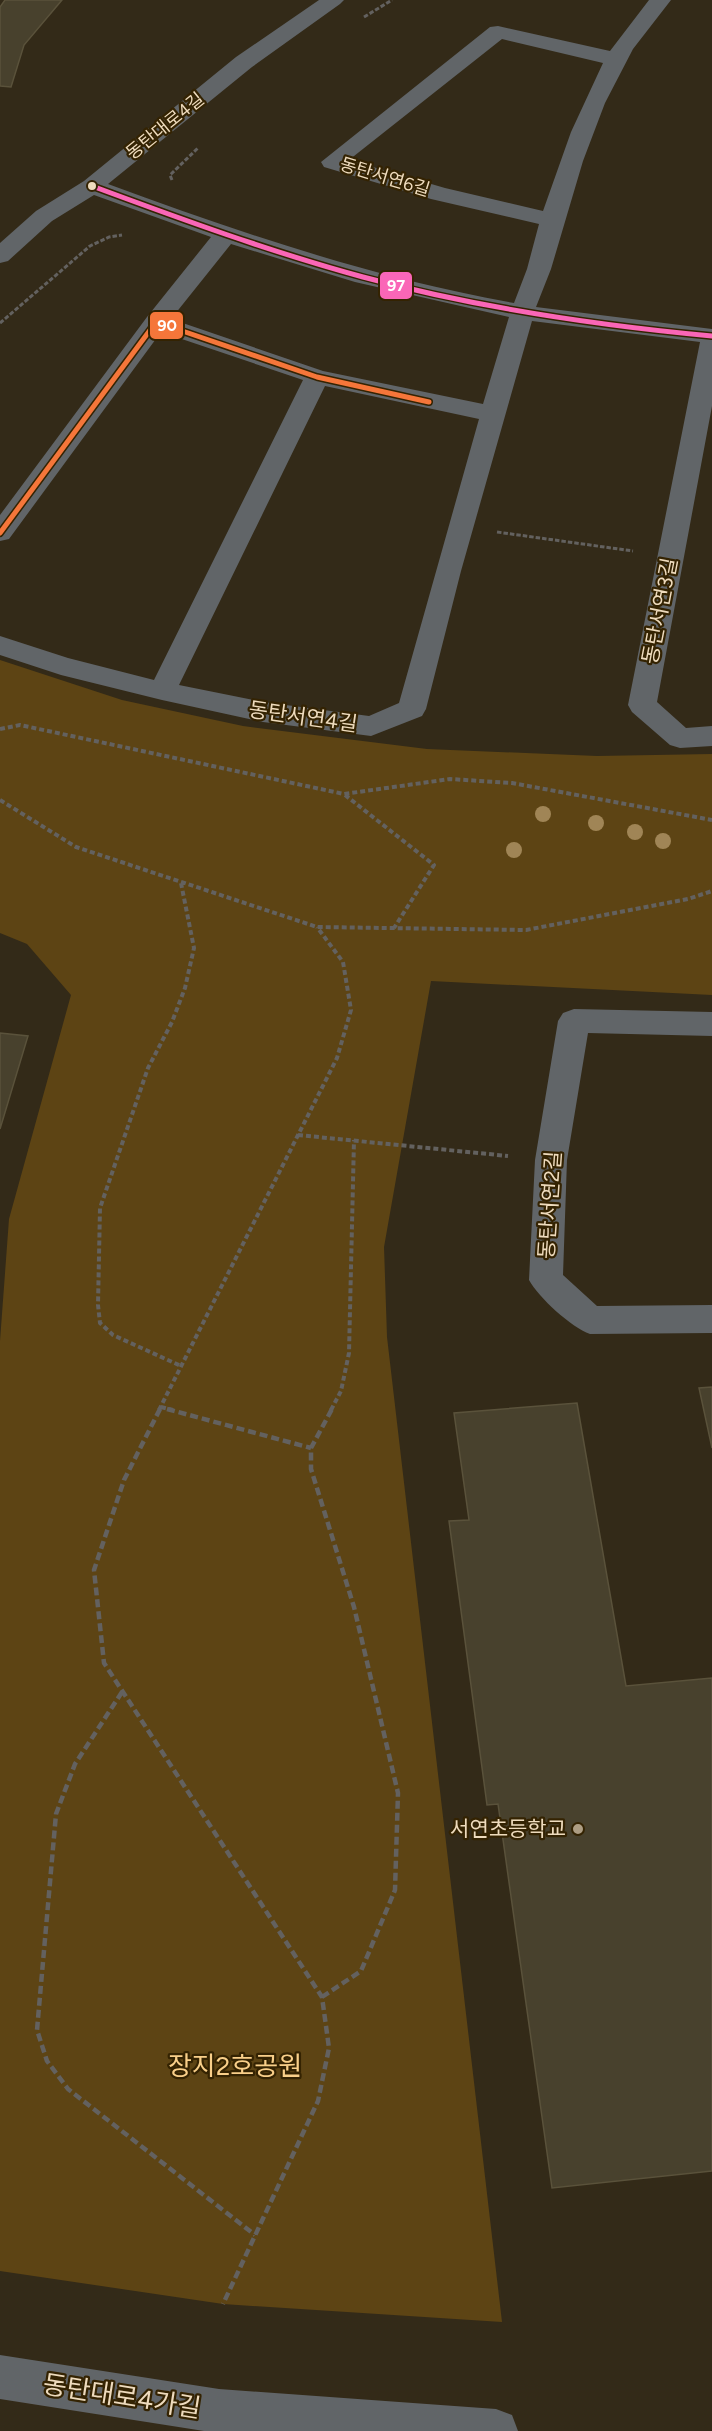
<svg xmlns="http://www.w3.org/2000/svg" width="712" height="2431" viewBox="0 0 712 2431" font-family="Figtree,'Noto Sans KR',sans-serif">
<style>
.green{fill:#5d4414}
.building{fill:#48412d;stroke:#5a523b;stroke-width:1.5}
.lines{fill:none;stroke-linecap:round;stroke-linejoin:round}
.path-far2{stroke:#63615f;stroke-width:3;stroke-dasharray:4.5 2;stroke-linecap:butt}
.path-far1{stroke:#63615f;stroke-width:4;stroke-dasharray:5 3;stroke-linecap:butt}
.path{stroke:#63615f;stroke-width:4.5;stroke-dasharray:8 4;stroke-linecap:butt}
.minor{fill:#616568;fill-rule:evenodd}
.bus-1-casing{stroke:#342302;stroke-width:8}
.bus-2-casing{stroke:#342302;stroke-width:8}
.bus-1{stroke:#fa66b7;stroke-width:5}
.bus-2{stroke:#f5763a;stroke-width:5}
.tree{fill:#a08556}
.bus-dot{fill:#eedbbd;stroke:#342302;stroke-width:2}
.poi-dot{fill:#ad9d83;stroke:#342302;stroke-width:2}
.labels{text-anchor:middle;stroke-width:4.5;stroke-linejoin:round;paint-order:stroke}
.far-street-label{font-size:18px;fill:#eedbbd;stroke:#342302}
.street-label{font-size:21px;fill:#eedbbd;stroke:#342302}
.poi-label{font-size:21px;fill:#eedbbd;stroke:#342302;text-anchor:end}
.near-park-label{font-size:26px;fill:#f9cf89;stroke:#342302}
.near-street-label{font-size:26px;fill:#eedbbd;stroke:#342302}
.line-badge{stroke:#342302;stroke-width:2}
.badge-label{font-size:16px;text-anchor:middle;font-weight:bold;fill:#fff}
</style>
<rect width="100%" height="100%" fill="#332a18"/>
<path class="green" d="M0,660L122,700L243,726L427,749L597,756L712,754V995L431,981L384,1247L387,1337L502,2322L223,2304L0,2271V1341L9,1219L71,995L27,944L0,933Z"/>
<path class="building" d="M5,0H62L24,45L11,87L0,86V7Z
M0,1033L28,1036L0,1129Z
M712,1387V1448L699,1388Z
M577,1403L626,1686L712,1678V2171L552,2188L498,1804L487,1805L449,1521L469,1520L454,1413Z"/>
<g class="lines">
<path class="path-far2" d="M364,17L392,0
M172,180L170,175L198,148
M0,323L90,246L109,237L122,235
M497,532L633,551"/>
<path class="path-far1" d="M0,729L20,725L344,794L450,779L512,783L712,820
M345,795L434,865L394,928
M0,800L76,847L317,927L526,930L688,899L712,891
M181,883L194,948L185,988L172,1022L148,1068L100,1208L98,1305L100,1323L113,1335L181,1366
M298,1135L508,1156
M161,1407L173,1410
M159,1410L337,1058L351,1010L343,962L317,927
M331,1410L341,1391L349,1353L354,1140"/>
<path class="path" d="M160,1409L124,1480L94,1570L104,1663L322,1997L329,2048L318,2101L223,2304
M167,1409L311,1448
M122,1692L75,1764L56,1814L37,2030L47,2061L68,2089L255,2235
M322,1997L361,1971L395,1890L398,1793L354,1607L311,1469V1448L332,1409"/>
<path class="minor" d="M319,0H344L340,4L252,67L108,184C241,233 374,278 514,303L527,269L539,224L431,199L324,167L321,162L490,27L498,26L610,51L649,0H671L633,49L605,103L583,161L551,269L536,307L712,329V406L657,702L686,728L712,726V746L680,748L670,745L632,712L628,705L700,342L532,321L461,571L426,709L422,716L371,736L263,722L162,700L61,675L0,655V636L68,658L154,680L303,380L161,332L9,539L0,541V515L147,317L211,237L94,195L52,221L8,261L0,263V243L36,211L84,181L236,57ZM502,39L603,63L571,132L543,211L445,188L349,160ZM231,244L355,282L509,317L483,404L323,371L171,319ZM325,386L479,419L399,703L369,716L263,702L179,685Z
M574,1009L712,1012V1036L588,1033L567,1160L563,1275L597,1306L712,1305V1333L590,1334C571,1327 539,1298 529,1280L535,1160L558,1021L563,1013Z
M0,2355L219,2389L496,2409L512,2415L518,2431H204L0,2399Z"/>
<g class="bus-1-casing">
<path id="bus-1" d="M92,186C181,219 271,252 363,277C478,308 594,325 712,336"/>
</g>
<g class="bus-2-casing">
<path id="bus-2" d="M0,533L156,322L317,377L429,402"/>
</g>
<use href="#bus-1" class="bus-1"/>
<use href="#bus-2" class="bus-2"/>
</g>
<g class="tree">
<circle cx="543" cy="814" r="8"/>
<circle cx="596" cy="823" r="8"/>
<circle cx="635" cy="832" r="8"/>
<circle cx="663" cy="841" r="8"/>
<circle cx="514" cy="850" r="8"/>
</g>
<circle class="bus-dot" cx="92" cy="186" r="5"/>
<circle class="poi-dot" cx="578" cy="1829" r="6"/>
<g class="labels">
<g class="far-street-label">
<text transform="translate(165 126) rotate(-39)" y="6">동탄대로4길</text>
<text transform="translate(385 177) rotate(17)" y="6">동탄서연6길</text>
</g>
<g class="street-label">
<text transform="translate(660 611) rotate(-79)" y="7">동탄서연3길</text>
<text transform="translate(303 717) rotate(8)" y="7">동탄서연4길</text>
<text transform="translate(550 1205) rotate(-86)" y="7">동탄서연2길</text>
</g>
<g class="poi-label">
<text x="566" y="1836">서연초등학교</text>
</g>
<g class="near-park-label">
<text x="235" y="2075">장지2호공원</text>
</g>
<g class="near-street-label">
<text transform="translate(122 2396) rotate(9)" y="9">동탄대로4가길</text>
</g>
</g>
<g class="line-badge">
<rect x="379" y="271" width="34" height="29" rx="6" fill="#fa66b7"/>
<rect x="149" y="311" width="35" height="29" rx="6" fill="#f5763a"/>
</g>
<g class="badge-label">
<text x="396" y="291">97</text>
<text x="167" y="331">90</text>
</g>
</svg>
